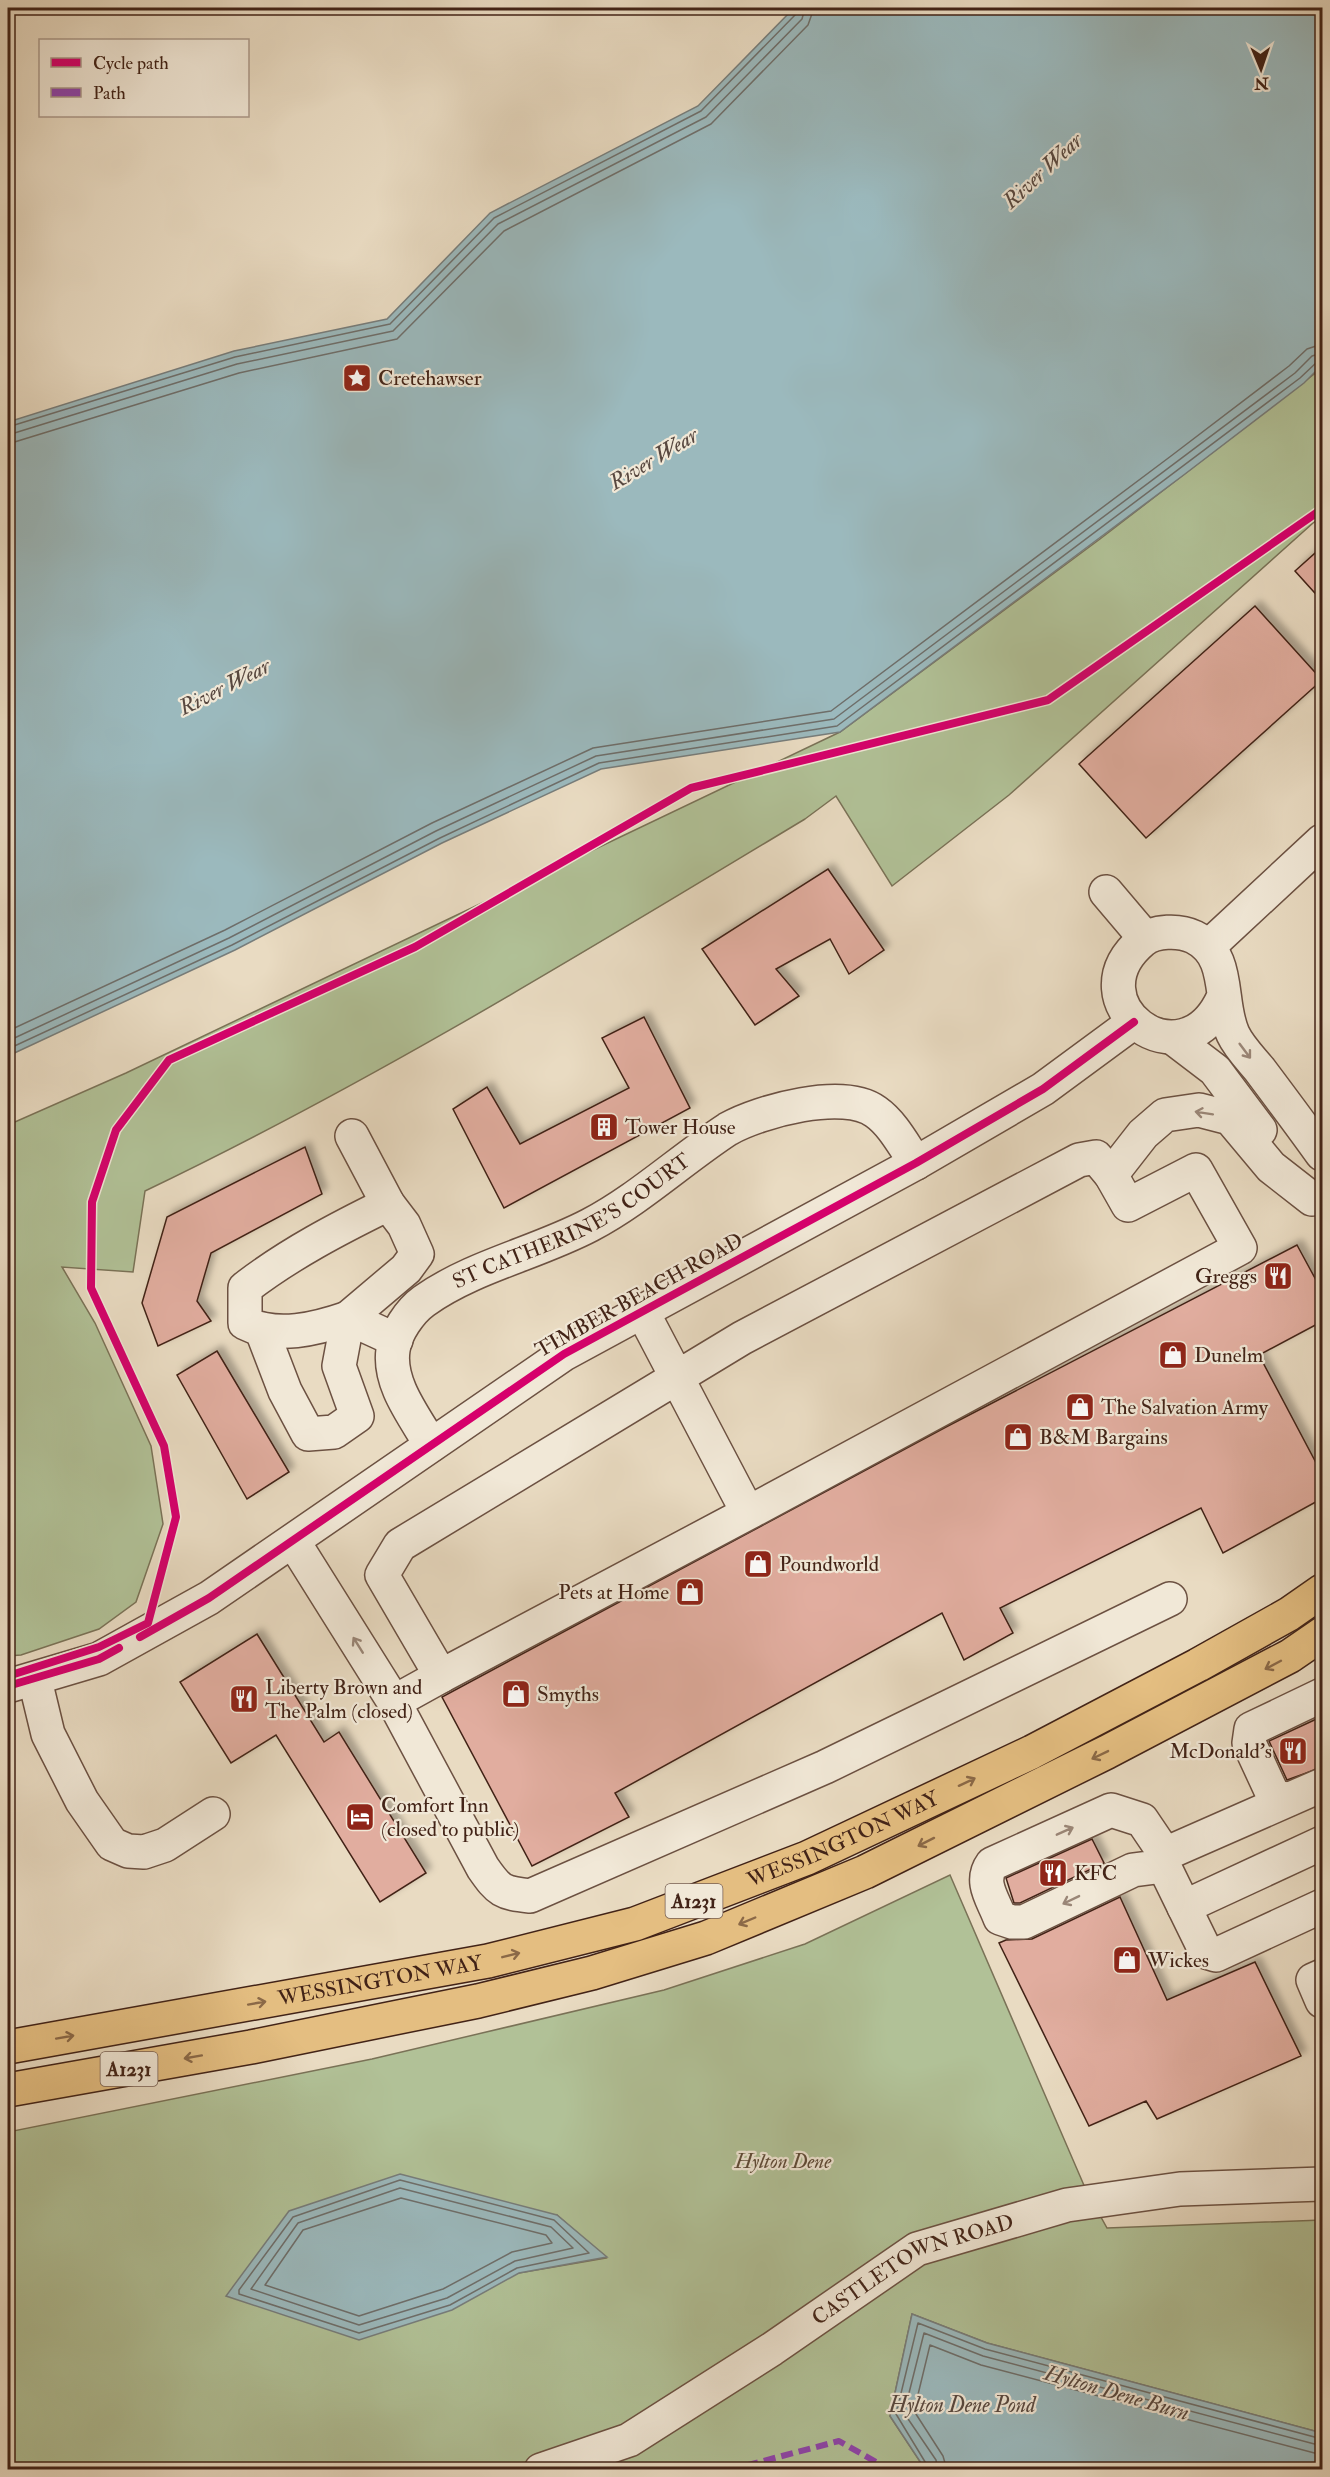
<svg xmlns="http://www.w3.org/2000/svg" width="1330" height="2477" viewBox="0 0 1330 2477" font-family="'IM FELL Double Pica',serif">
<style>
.green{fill:#b1c197;stroke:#7a7257;stroke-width:1.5;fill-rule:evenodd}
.water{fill:#9bb9bd;stroke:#777d7b;stroke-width:1.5}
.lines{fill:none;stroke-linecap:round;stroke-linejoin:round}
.shore{stroke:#6e6e6a;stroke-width:1.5}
.building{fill:#e1ad9f;stroke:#422317;stroke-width:1.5;filter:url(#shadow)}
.minor-casing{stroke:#6c5142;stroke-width:36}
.highway-casing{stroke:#422317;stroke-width:36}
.minor{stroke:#f1e8d7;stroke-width:33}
.highway{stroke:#e4be81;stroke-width:33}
.quiet{stroke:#8e44ad;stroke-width:6;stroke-dasharray:12 6;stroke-linecap:butt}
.cycleway-casing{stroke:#f1e8d7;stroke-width:11}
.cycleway{stroke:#d6006c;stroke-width:8}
.oneway{stroke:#9a8677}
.oneway2{stroke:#8b6947}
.labels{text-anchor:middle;stroke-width:4.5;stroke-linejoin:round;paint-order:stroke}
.shield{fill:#f1e8d7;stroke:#765e51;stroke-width:1.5}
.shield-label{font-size:20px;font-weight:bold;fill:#422317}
.poi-label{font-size:21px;fill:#422317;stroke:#f1e8d7;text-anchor:start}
.street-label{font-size:21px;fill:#422317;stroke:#f1e8d7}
.park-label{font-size:21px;font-style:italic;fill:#5e4a37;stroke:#f1e8d7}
.water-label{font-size:22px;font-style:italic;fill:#584840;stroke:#f1e8d7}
</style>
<defs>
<filter id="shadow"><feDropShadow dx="5.5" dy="-5.5" stdDeviation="3" flood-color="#0004"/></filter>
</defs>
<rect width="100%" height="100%" fill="#e9dbc2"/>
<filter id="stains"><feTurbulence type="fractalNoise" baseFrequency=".00333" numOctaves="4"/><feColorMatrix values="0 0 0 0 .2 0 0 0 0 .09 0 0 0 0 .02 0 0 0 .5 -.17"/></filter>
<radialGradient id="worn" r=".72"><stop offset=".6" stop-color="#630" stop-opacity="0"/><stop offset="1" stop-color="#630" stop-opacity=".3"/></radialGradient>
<path class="green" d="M1322,368V515L1009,795L892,886L836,796L805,819C589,949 373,1082 145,1191L133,1272L62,1267L95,1323L151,1446L163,1524L136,1602L99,1629L21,1655L8,1656V1529L10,1527L8,1509V1125L126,1073L840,732L1100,539Z
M950,1875L1086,2190L1107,2228L1322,2220V2433L987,2343L912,2314L890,2416L925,2469L8,2470V2132L372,2059L664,1990L805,1944ZM557,2215L606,2258L519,2273Z"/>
<path class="water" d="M794,8H1322V365L1304,383L1185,474L840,732L601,769L442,843L235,950L8,1056V422L234,351L387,319L490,213L698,106Z
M400,2174L557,2215L607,2257L519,2273L452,2310L359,2340L226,2296L289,2211Z
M912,2314L987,2343L1322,2433V2469H925L890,2416Z"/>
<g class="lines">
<path class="shore" d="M8,427L235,357L390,324L494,218L701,111L796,14L798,8
M8,435L237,364L393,331L498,224L706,117L802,19L805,8
M8,444L239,373L397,339L504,231L711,124L808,25L814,8
M8,1031L225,930L432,823L593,748L831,711L1171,456L1289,366L1307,349L1322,344
M8,1041L229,938L436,831L596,756L834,719L1295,373L1312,356L1322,353
M8,1049L232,945L440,838L599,763L837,726L1300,378L1317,362L1322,361
M400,2180L554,2220L589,2253L517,2268L450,2305L359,2333L239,2294V2290L293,2217Z
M400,2188L551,2227L573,2248L515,2261L447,2298L359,2325L251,2289L298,2223Z
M401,2198L546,2235L552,2243L512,2252L443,2289L359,2316L265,2285L303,2230Z
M930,2470L896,2414L918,2323L985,2349L1322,2439
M938,2470L936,2460L904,2413L924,2333L983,2356L1322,2446
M947,2470L943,2456L914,2411L930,2345L981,2365L1322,2455"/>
</g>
<path class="building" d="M1323,546V602L1295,571Z
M1255,606L1322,680L1146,838L1079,764Z
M828,869L884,950L849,974L830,939L776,969L799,996L755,1025L702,949Z
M644,1017L690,1108L504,1208L453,1109L487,1087L520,1144L629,1088L602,1038Z
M305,1147L322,1194L211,1253L197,1301L211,1321L158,1346L142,1303L167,1217Z
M1297,1245L1323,1293V1321L1259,1355L1323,1476V1498L1223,1553L1201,1508L1000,1608L1013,1633L964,1660L942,1613L615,1793L629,1817L532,1866L442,1697L946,1427Z
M217,1351L289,1472L247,1499L177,1375Z
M257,1634L324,1742L339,1732L426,1873L380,1902L276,1735L231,1763L180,1682Z
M1323,1716V1767L1287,1780L1269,1741Z
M1092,1839L1104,1863L1020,1903H1014L1006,1878Z
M1120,1897L1167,2000L1255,1962L1301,2056L1157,2119L1146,2101L1089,2126L999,1943L1006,1940L1032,1939Z"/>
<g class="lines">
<g class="minor-casing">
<g id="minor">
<path d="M1106,892L1145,938"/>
<path d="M1208,947L1322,841"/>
<path d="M1223,998C1182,1088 1070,1002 1142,941C1154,930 1180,930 1194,937C1232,956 1218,1001 1233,1034C1239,1047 1251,1059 1260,1070C1281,1098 1302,1126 1322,1154"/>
<path d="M1173,1038L1215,1070L1260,1130"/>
<path d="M1111,1175L1143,1134L1165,1115L1199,1110L1230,1118L1271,1167L1312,1199"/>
<path d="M388,1204C339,1228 289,1254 245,1288V1323C277,1339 316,1329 348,1318L396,1340"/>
<path d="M642,1311L748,1513L441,1676L382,1575L400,1545L742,1338L1079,1160L1096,1157L1111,1175L1128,1205L1196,1170L1240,1248L748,1513"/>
<path d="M262,1331L285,1391L308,1434L334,1432L357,1416L339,1366L348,1318L406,1269L417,1254L404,1225L388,1204L352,1136"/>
<path id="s1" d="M431,1445C415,1417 388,1384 393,1350C395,1333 410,1311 424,1301C473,1266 537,1253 590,1225C638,1200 682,1159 728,1129C760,1111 844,1088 876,1112C893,1124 904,1146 916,1163"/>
<path d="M293,1541L394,1702L441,1676"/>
<path d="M35,1680L48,1734L82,1801L112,1844L128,1851L144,1852L165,1845L213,1814"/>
<path d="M8,1686L99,1659L209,1598L564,1354L916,1163L1043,1089L1134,1022"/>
<path d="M394,1702L483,1868C499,1891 502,1893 530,1896L825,1767L1170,1599"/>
<path d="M1322,1785L1165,1854L1164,1866L1206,1952L1216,1955L1322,1906"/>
<path d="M1289,1799L1274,1797L1249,1743L1251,1729L1322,1695"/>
<path d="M1164,1866L1133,1870L1024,1922H1012L1000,1918C993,1899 979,1882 992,1864L1111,1810L1142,1820L1165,1854"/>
<path d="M1184,1907L1322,1843"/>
<path d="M1322,1976L1313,1980L1322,2001"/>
<path id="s2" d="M541,2470L629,2440L772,2349L917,2249L1067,2205L1180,2189L1322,2184"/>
</g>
</g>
<g class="highway-casing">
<g id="highway">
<path id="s3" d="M8,2047L488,1961L635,1924L807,1858L1032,1752L1198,1665L1289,1614L1322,1591"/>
<path d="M8,2090L251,2047L478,2001L592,1973L706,1938L865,1872L1107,1752L1290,1656L1322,1634"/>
</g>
</g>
<use href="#minor" class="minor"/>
<use href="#highway" class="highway"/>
<path class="quiet" d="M729,2470L839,2441L890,2470"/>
<g class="cycleway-casing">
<path id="cycleway" d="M140,1637L209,1598L564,1354L916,1163L1043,1089L1134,1022
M8,1676L99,1647L148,1623L176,1517L164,1446L91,1288L92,1202L116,1130L169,1060L415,947L691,788L1048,700L1322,509
M8,1686L99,1659L119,1648"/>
</g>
<use href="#cycleway" class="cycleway"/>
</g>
<defs><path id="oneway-shaft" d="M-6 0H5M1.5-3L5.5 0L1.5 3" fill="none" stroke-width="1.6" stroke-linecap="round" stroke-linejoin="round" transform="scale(1.5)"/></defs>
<g class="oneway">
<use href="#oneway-shaft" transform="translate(1245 1051) rotate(53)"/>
<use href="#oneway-shaft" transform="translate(1204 1113) rotate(-171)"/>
<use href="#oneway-shaft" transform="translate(358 1645) rotate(-122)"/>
<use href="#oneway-shaft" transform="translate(1065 1831) rotate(-24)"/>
<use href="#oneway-shaft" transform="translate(1071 1900) rotate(154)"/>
</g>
<g class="oneway2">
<use href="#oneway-shaft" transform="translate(1273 1665) rotate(152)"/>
<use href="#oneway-shaft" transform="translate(1100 1755) rotate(154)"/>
<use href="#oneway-shaft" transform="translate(967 1782) rotate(-25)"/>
<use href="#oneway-shaft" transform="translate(926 1842) rotate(153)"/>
<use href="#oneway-shaft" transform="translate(747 1921) rotate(157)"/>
<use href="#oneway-shaft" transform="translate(511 1955) rotate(-14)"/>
<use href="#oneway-shaft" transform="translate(257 2003) rotate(-10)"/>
<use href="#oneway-shaft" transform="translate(65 2037) rotate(-10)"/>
<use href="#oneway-shaft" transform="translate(193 2057) rotate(170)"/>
</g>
<defs>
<g id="sight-square" transform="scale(1.5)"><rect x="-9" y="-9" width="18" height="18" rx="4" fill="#8f2418" stroke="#f1e8d7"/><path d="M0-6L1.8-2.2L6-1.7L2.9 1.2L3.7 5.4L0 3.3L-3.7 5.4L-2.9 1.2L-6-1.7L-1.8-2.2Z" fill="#fff"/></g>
<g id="building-square" transform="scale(1.5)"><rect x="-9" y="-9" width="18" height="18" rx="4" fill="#8f2418" stroke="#f1e8d7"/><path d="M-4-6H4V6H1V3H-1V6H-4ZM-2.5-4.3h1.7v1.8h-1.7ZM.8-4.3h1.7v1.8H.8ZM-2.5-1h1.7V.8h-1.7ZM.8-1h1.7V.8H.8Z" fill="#fff"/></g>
<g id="restaurant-square" transform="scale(1.5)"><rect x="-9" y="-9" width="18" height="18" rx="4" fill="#8f2418" stroke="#f1e8d7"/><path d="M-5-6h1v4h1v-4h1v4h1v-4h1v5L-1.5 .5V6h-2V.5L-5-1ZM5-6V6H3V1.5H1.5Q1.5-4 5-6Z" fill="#fff"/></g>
<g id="shop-square" transform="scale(1.5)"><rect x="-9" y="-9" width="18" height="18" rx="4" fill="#8f2418" stroke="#f1e8d7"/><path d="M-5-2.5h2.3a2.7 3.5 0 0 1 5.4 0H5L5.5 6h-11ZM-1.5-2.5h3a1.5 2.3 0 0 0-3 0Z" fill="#fff"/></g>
<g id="hotel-square" transform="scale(1.5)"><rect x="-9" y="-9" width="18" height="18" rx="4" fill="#8f2418" stroke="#f1e8d7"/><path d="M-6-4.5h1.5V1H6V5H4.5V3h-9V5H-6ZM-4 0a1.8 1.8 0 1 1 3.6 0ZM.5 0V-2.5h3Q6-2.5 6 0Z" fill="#fff"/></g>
</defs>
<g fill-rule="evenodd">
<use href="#sight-square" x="357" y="378"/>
<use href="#building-square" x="604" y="1127"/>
<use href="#restaurant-square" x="1278" y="1276"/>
<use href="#shop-square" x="1173" y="1355"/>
<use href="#shop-square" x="1080" y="1407"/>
<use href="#shop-square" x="1018" y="1437"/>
<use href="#shop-square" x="758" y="1564"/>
<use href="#shop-square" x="690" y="1592"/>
<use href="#shop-square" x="516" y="1694"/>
<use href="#restaurant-square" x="244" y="1699"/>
<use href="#restaurant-square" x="1293" y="1751"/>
<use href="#hotel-square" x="360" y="1817"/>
<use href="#restaurant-square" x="1053" y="1873"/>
<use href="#shop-square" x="1127" y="1960"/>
</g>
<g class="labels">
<g class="shield">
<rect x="665.5" y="1884" width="57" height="34" rx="4.5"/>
<rect x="100.5" y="2052" width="57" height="34" rx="4.5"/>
</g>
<g class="shield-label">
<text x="694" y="1908">A1231</text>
<text x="129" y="2076">A1231</text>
</g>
<g class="poi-label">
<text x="378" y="385">Cretehawser</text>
<text x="625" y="1134">Tower House</text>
<text x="1257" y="1283" text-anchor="end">Greggs</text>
<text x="1194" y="1362">Dunelm</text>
<text x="1101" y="1414">The Salvation Army</text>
<text x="1039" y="1444">B&amp;M Bargains</text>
<text x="779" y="1571">Poundworld</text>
<text x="669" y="1599" text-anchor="end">Pets at Home</text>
<text x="265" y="1694">Liberty Brown and<tspan x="265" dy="24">The Palm (closed)</tspan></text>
<text x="537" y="1701">Smyths</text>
<text x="1272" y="1758" text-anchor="end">McDonald's</text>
<text x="381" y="1812">Comfort Inn<tspan x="381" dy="24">(closed to public)</tspan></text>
<text x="1074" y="1880">KFC</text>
<text x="1148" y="1967">Wickes</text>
</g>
<g class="street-label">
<text dy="7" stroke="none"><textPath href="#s1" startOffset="332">ST CATHERINE'S COURT</textPath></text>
<text transform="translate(639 1295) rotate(-29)" y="7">TIMBER BEACH ROAD</text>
<text dy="7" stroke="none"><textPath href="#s3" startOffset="864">WESSINGTON WAY</textPath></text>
<text dy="7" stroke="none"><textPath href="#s3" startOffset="378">WESSINGTON WAY</textPath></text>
<text dy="7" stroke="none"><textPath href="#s2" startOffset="426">CASTLETOWN ROAD</textPath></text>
</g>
<g class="park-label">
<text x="783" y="2168">Hylton Dene</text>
</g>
<g class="water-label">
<text transform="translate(1042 170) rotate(-43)" y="8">River Wear</text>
<text transform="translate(653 458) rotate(-31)" y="8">River Wear</text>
<text transform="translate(224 686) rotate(-27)" y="8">River Wear</text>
<text transform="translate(1117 2392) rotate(16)" y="8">Hylton Dene Burn</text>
<text x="962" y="2412">Hylton Dene Pond</text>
</g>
</g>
<rect width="1330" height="2477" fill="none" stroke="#e9dbc2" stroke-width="30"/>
<rect x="9" y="9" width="1312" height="2459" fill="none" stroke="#422317" stroke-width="3"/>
<rect x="15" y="15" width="1300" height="2447" fill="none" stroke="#422317" stroke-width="1.5"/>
<rect x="39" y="39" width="210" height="78" fill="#f1e8d7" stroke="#ab998a" stroke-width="1.5"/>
<rect x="51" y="58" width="30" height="9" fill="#d6006c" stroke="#ab998a" stroke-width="1.5"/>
<text x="93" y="69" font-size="18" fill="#422317">Cycle path</text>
<rect x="51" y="88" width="30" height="9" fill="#8e44ad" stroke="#ab998a" stroke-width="1.5"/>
<text x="93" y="99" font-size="18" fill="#422317">Path</text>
<g transform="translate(1261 69) rotate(178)" stroke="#f1e8d7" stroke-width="4.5" paint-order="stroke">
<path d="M0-4.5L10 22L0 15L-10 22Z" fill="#422317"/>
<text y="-9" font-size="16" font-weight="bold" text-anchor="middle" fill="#422317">N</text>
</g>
<rect width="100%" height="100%" filter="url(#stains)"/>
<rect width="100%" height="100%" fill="url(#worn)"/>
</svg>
